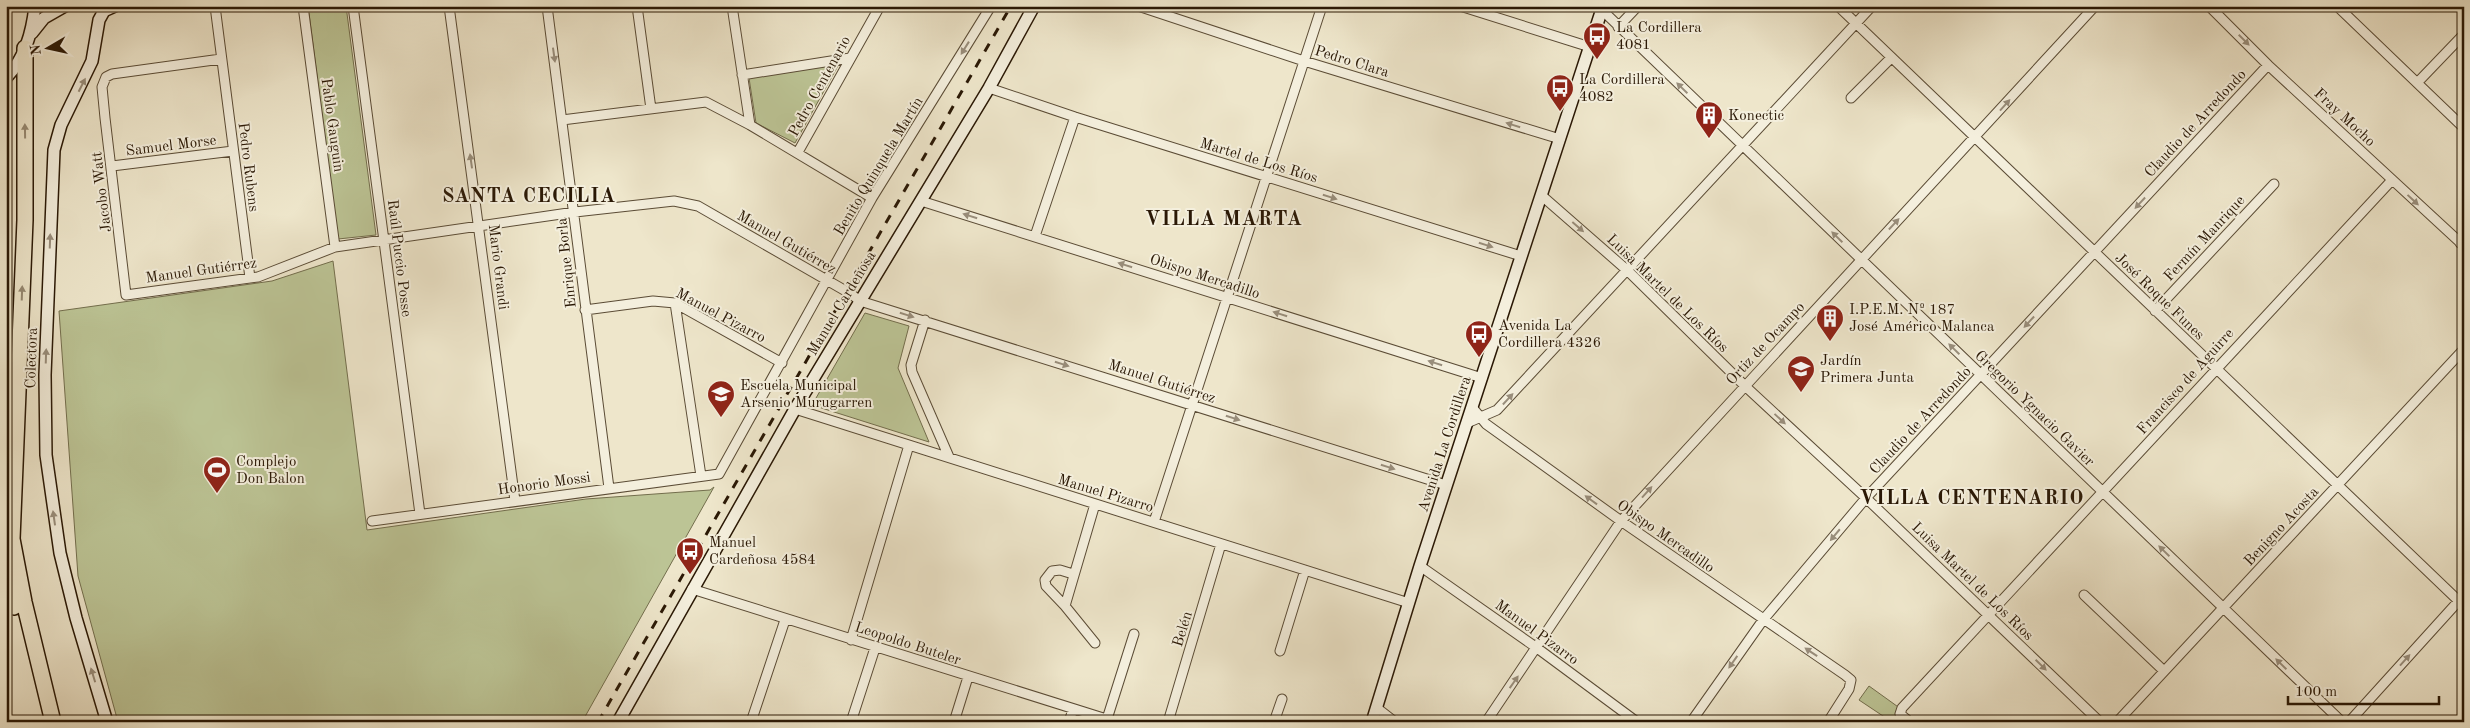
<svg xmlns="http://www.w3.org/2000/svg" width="2470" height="728" viewBox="0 0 2470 728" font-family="'Old Standard TT',serif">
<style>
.green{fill:#bcc495;stroke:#736e4d}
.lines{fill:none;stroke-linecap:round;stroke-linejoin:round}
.street-casing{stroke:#5b4c36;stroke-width:11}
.secondary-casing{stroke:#2a1805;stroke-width:14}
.highway-casing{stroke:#2a1805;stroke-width:18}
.street{stroke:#f4efdd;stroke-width:9}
.secondary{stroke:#f4efdd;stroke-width:11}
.highway{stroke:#eee6cb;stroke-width:15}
.rail{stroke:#2a1805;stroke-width:3;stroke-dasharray:9 9;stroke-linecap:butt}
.oneway{fill:#998e7c}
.oneway2{fill:#968972}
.labels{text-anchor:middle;stroke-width:4;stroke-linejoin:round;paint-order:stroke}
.poi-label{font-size:15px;fill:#2a1805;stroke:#f4efdd;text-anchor:start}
.street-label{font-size:15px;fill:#2a1805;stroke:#f4efdd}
.district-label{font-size:20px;font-weight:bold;letter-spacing:1px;fill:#2a1805;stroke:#f4efdd}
</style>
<rect width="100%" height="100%" fill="#eee6cb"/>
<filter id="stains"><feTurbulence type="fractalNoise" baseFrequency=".004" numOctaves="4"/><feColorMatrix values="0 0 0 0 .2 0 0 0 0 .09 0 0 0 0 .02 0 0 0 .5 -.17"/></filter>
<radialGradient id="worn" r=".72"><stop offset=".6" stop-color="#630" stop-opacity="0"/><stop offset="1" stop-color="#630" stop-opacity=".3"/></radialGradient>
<path class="green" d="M308,6H346L376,235L338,239Z
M839,64L795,143L756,123L749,78Z
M333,261L367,530L586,499L710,490L714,487L582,722H118L78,576L59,311L272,281Z
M865,313L909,326L898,368L929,442L812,405Z
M1869,686L1901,709L1892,722L1859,700Z"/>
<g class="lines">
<g class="street-casing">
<path id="street" d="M215,6L250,278
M303,6L335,247
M353,6L420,514
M449,6L515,501
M547,6L609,488
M637,6L651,109
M732,6L750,125
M1138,6L1304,61L1560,139
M1460,6L1590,47
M1838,6L2464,606
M2209,6L2268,65L2464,246
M2337,6L2464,128
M1602,10L2342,722
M1618,27L1638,6
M221,59L112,74L106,77L102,87L105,118L126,295L258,277L335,247L575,212L674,201L698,206L851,294L860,301L1446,485
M742,75L850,58
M2417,83L2464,34
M989,88L1075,117L1521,256
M1851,98L1891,58
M562,120L706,102L750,125L872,198
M798,152L880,6
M112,166L233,151
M1541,195L1628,271L1745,386L1866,498L2100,722
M921,201L1482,378
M1035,236L1075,117
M2460,243L2464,231
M675,303L701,476
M585,310L653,301L675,303L782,363
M2155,311L2274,184
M925,320L911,365L912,372L949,457
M1472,407L1486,424L1621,521L1845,675L1851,680L1849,689L1828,722
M795,409L1409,603
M1467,423L1497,410L1872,6
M372,521L719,474L872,198L991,6
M1154,522L1322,6
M1420,566L1537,648L1637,722
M692,589L1116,722
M2084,595L2164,671
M1065,606L1046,586L1045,580L1052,571L1060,570L1073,574
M851,640L909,445
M1095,643L1065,606L1095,504
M1280,651L1305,570
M1377,708L1395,722
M1107,719L1134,634
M751,722L785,620
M851,722L875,648
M954,722L968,677
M1069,722L1073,709
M1168,722L1221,544
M1274,722L1282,699
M1486,722L1621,521L2095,6
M1691,722L1763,620L1866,498L2268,65
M1910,722L1900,714L1902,708L2392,180
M2117,722L2464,349
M2349,722L2464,595"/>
</g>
<g class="secondary-casing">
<path id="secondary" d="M32,33L44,18L65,6
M6,78C25,58 32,33 35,6
M107,722L76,618L60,553L46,455L45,375L54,150L61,125L92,61L99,20L104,11L115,6
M618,722L795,409L989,88L1034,6
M1372,722L1420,566L1603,6"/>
</g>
<g class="highway-casing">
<path id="highway" d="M25,48V220L12,539L24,602L53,722
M6,570L14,607"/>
</g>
<use href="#street" class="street"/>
<use href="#secondary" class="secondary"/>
<use href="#highway" class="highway"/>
<path class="rail" d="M598,722L1011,6"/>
</g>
<defs><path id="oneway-solid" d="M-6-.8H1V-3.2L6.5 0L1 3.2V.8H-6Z" transform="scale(1.25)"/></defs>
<g class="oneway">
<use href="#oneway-solid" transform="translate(2244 40) rotate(45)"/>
<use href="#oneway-solid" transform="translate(965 48) rotate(122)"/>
<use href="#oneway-solid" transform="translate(554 55) rotate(82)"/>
<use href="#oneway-solid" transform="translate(82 85) rotate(-63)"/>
<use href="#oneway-solid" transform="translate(1682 88) rotate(-136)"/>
<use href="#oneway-solid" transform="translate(2005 105) rotate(-48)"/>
<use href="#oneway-solid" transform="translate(1513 125) rotate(-163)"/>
<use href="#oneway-solid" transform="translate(471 161) rotate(-98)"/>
<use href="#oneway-solid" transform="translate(1330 197) rotate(17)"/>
<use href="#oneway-solid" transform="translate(2413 200) rotate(43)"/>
<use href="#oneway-solid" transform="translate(2140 203) rotate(133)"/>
<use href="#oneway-solid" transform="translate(970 216) rotate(-163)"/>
<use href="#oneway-solid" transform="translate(1894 224) rotate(-47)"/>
<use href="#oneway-solid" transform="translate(1578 227) rotate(41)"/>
<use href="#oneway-solid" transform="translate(1837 237) rotate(-136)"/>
<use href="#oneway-solid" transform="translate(50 241) rotate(-88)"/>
<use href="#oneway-solid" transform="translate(1486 245) rotate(17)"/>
<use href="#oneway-solid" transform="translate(1125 265) rotate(-162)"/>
<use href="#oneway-solid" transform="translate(1280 314) rotate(-162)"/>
<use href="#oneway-solid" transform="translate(907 315) rotate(17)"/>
<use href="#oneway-solid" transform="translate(2029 322) rotate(133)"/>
<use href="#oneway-solid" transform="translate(1954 349) rotate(-136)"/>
<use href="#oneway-solid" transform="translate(46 356) rotate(-88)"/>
<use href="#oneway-solid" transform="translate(1435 363) rotate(-162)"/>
<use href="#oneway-solid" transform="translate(1062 364) rotate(18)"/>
<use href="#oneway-solid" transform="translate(1508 399) rotate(-47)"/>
<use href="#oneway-solid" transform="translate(1233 418) rotate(18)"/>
<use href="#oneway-solid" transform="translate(1780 419) rotate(43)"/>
<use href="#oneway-solid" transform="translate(1388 467) rotate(18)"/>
<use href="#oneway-solid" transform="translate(1647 492) rotate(-48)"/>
<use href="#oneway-solid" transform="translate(1591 500) rotate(-144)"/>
<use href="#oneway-solid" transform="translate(54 518) rotate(-98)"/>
<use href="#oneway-solid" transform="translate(1835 535) rotate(130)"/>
<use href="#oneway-solid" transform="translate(2164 551) rotate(-136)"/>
<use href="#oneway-solid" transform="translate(1811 652) rotate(-146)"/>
<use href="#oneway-solid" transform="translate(2405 660) rotate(-48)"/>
<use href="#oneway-solid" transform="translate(1733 662) rotate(125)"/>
<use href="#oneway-solid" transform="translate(2281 664) rotate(-136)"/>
<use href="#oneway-solid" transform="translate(2041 665) rotate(44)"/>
<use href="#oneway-solid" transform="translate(93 675) rotate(-107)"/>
<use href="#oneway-solid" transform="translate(1514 682) rotate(-55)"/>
</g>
<g class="oneway2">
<use href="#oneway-solid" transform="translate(25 131) rotate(-91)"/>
<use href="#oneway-solid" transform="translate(22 293) rotate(-88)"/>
</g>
<defs>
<g id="bus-pin" transform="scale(1.4375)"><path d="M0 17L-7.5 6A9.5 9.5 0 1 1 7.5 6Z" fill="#8f2418" stroke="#f4efdd"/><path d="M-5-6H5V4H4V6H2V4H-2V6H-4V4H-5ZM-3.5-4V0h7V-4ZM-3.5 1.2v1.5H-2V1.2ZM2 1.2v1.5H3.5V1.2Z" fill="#fff"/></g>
<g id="building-pin" transform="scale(1.4375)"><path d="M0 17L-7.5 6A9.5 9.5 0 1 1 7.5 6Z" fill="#8f2418" stroke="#f4efdd"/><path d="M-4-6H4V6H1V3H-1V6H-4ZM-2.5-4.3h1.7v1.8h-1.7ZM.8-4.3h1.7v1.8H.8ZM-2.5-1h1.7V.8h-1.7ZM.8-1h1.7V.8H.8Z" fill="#fff"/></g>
<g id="school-pin" transform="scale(1.4375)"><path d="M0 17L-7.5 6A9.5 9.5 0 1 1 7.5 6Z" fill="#8f2418" stroke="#f4efdd"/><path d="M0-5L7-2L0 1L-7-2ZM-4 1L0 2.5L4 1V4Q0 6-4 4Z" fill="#fff"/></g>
<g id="stadium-pin" transform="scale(1.4375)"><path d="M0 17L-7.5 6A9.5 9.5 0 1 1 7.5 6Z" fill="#8f2418" stroke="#f4efdd"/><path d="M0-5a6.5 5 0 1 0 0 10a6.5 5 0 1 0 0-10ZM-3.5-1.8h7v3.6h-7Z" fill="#fff"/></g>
</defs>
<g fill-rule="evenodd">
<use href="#bus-pin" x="1597" y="36"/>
<use href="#bus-pin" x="1560" y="88"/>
<use href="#building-pin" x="1709" y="115"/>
<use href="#building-pin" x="1830" y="318"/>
<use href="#bus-pin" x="1479" y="334"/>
<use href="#school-pin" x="1801" y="369"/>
<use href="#school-pin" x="721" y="394"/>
<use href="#stadium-pin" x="217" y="470"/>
<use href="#bus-pin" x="690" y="551"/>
</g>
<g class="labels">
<g class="poi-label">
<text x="1616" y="32">La Cordillera<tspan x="1616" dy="17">4081</tspan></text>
<text x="1579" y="84">La Cordillera<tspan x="1579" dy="17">4082</tspan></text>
<text x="1728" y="120">Konectic</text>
<text x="1849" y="314">I.P.E.M. Nº 187<tspan x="1849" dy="17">José Américo Malanca</tspan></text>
<text x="1498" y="330">Avenida La<tspan x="1498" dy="17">Cordillera 4326</tspan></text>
<text x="1820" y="365">Jardín<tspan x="1820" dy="17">Primera Junta</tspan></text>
<text x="740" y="390">Escuela Municipal<tspan x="740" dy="17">Arsenio Murugarren</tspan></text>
<text x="236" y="466">Complejo<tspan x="236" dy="17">Don Balon</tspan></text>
<text x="709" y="547">Manuel<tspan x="709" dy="17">Cardeñosa 4584</tspan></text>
</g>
<g class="street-label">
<text transform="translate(1352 61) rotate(17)" y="5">Pedro Clara</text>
<text transform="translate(819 86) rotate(-61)" y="5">Pedro Centenario</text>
<text transform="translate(2345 117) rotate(43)" y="5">Fray Mocho</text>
<text transform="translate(2195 123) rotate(-47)" y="5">Claudio de Arredondo</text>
<text transform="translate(333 125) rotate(82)" y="5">Pablo Gauguin</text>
<text transform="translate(171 145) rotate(-7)" y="5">Samuel Morse</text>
<text transform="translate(1259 160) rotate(17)" y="5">Martel de Los Ríos</text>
<text transform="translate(878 166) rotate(-59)" y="5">Benito Quinquela Martín</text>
<text transform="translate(249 167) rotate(83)" y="5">Pedro Rubens</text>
<text transform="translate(101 192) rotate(-97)" y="5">Jacobo Watt</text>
<text transform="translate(2204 238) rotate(-47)" y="5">Fermín Manrique</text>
<text transform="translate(787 242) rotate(30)" y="5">Manuel Gutiérrez</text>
<text transform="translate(400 258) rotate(83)" y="5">Raúl Puccio Posse</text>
<text transform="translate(566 263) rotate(-96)" y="5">Enrique Borla</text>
<text transform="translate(499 267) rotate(83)" y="5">Mario Grandi</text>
<text transform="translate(201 270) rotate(-8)" y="5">Manuel Gutiérrez</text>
<text transform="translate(1205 276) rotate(18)" y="5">Obispo Mercadillo</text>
<text transform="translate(1668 293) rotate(44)" y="5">Luisa Martel de Los Ríos</text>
<text transform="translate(2160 296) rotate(44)" y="5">José Roque Funes</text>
<text transform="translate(841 303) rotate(-59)" y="5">Manuel Cardeñosa</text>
<text transform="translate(721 315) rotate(28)" y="5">Manuel Pizarro</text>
<text transform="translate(1765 343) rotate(-47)" y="5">Ortiz de Ocampo</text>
<text transform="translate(31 358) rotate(-88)" y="5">Colectora</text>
<text transform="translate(1162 381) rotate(18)" y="5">Manuel Gutiérrez</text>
<text transform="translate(2185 381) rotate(-48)" y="5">Francisco de Aguirre</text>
<text transform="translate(2035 408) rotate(44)" y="5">Gregorio Ygnacio Gavier</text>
<text transform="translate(1920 420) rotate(-47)" y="5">Claudio de Arredondo</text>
<text transform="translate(1444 444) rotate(-72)" y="5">Avenida La Cordillera</text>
<text transform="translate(544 483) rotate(-8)" y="5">Honorio Mossi</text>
<text transform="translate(1106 493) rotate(17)" y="5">Manuel Pizarro</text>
<text transform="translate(2281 526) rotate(-47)" y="5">Benigno Acosta</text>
<text transform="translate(1666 536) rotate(35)" y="5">Obispo Mercadillo</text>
<text transform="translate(1973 581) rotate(44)" y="5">Luisa Martel de Los Ríos</text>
<text transform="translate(1182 629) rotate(-73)" y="5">Belén</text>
<text transform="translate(1537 632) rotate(36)" y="5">Manuel Pizarro</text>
<text transform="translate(908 643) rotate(18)" y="5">Leopoldo Buteler</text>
</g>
<g class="district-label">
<text x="529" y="202">SANTA CECILIA</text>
<text x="1224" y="225">VILLA MARTA</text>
<text x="1972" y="504">VILLA CENTENARIO</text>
</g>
</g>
<rect width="2470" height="728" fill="none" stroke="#eee6cb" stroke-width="25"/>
<rect x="8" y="8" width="2455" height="713" fill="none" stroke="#2a1805" stroke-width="2.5"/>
<rect x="12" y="12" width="2445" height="703" fill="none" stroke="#2a1805"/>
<g transform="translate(48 48) rotate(261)" stroke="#f4efdd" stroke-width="4" paint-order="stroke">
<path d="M0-4L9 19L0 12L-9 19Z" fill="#2a1805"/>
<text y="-8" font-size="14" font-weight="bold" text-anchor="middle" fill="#2a1805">N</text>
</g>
<path d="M2288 696v8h151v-8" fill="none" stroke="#2a1805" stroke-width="2.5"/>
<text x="2295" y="696" font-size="15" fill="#2a1805" stroke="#f4efdd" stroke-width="4" paint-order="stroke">100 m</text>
<rect width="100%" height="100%" filter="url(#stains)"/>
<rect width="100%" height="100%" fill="url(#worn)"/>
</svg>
